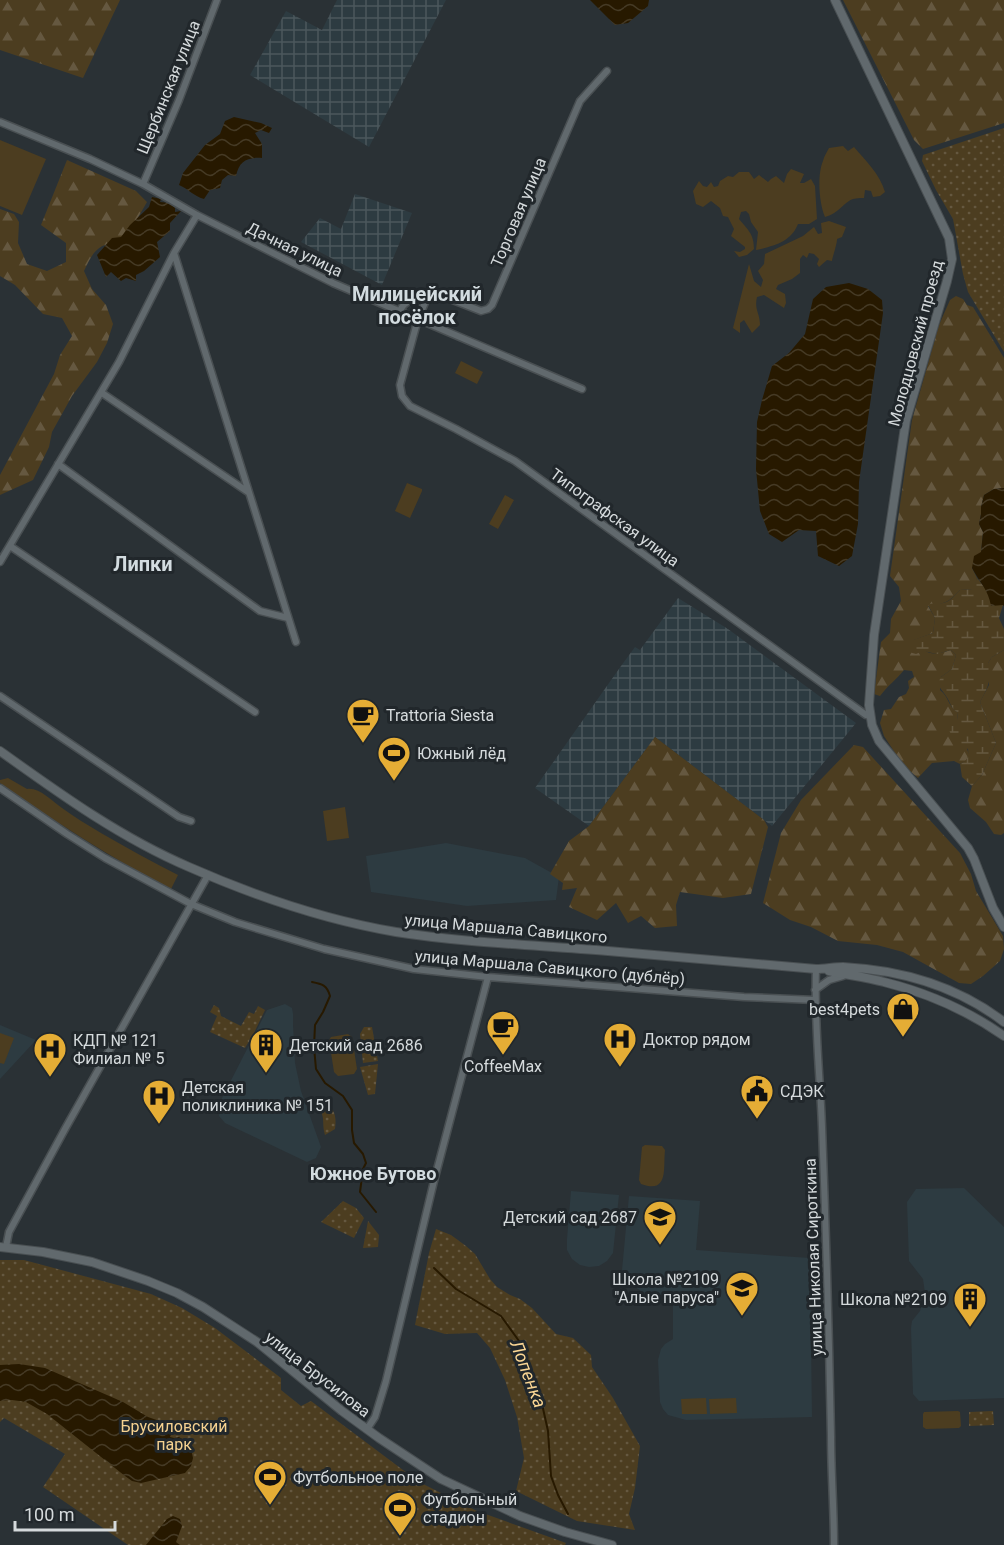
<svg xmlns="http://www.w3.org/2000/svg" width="1004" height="1545" viewBox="0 0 1004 1545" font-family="Roboto,sans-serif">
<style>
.built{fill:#2d3b41}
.industrial{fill:url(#industrial-grid)}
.grass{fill:#4c3d20}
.forest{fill:url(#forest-firs)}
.wetland{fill:url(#wetland-marsh)}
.park{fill:url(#park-dots)}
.water{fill:url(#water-waves)}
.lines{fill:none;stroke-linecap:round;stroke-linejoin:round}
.stream{stroke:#271900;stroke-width:2}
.minor-casing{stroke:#494f52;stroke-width:9}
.tertiary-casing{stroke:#494f52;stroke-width:10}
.minor{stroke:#61696d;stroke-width:6}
.tertiary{stroke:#61696d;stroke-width:8}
.labels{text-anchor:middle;stroke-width:6;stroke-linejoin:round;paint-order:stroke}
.street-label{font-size:16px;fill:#d5dadc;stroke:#21272b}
.poi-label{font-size:16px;fill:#d5dadc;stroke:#21272b;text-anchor:start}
.park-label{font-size:16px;fill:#f6d290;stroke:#21272b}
.neighbourhood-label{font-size:18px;font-weight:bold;fill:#d3dce0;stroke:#21272b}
.water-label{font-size:18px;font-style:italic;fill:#fad694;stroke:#21272b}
.quarter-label{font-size:20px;font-weight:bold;fill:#d3dce0;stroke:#21272b}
</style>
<defs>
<pattern id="industrial-grid" width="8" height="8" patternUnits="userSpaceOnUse" patternTransform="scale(1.5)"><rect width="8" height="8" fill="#2d3b41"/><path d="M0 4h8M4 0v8" fill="none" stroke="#4b575c"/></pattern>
<pattern id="forest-firs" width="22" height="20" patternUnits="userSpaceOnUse" patternTransform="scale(1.5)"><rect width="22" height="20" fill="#4c3d20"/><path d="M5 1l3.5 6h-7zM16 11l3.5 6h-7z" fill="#655840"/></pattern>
<pattern id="wetland-marsh" width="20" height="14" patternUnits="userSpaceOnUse" patternTransform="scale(1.5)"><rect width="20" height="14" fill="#4c3d20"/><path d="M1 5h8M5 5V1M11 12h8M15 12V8" fill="none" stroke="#655840"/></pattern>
<pattern id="park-dots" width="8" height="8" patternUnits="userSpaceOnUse" patternTransform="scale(1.5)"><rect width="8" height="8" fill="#4c3d20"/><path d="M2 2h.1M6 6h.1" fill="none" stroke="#655840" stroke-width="1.8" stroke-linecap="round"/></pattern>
<pattern id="water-waves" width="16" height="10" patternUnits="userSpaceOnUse" patternTransform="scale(1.5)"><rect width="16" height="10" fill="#271900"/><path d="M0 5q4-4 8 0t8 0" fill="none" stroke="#453a25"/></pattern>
</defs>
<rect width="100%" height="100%" fill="#2a3135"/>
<path class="built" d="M446,843L525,858L559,877L556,900L467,906L371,892L366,856Z
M285,1004L292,1008L293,1014V1025L295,1063L301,1091L321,1147L316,1158L307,1162L225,1123L219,1116L221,1100L267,1010Z
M0,1025L36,1040L0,1079Z
M964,1188L1004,1227V1398L919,1401L913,1394L911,1328L912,1321L920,1311L925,1293L923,1279L909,1261L907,1202L916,1189Z
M571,1191L619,1195L613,1253L607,1261L599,1266L589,1267L580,1265L572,1259L567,1250V1239Z
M629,1196L700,1201L696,1250L810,1258L812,1417L686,1420L668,1415L663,1409L660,1402L658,1360L661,1349L665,1344L673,1339V1295H651L641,1291L632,1285L622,1270Z"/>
<path class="industrial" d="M337,0H446L369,147L250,75L286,11L322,30Z
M355,194L412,213L382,285L301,242L320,218L341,229Z
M678,598L728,629L856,723L772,826L655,737L589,826L535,788L621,666L635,647L640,650Z"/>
<path class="grass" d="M0,140L46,159L22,215L0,206Z
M843,146L848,151L854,147C865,160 880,174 885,192L880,196L873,197L871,191L865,190L864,198C859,198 853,198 849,201C840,207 838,213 825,217C819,203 817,175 823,161C824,156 827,152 829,148Z
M791,169L804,174L800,183H804L811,179L815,186L817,219L809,224H798C791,242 774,246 756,250L758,232L751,222L749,214L746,211L741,212L739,219C748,230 754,234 754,249L747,255L739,257L734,251L740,252L745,249V247L731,236L734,229L728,217L723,216L720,208L711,201L703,207L696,204L693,191L699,181L703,186L707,187L711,182L714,187L718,186L720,181L728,176L733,177L739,172H749L754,179L759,175L768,182L771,179L776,176L784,183L787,174Z
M829,221L846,227L842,237L837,239C837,245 832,258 832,261L827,260L819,267L817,264L819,259L814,254L809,253L807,258L803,255L800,259V273L792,279L778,285L776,289L785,294L786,303L784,308L764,295L757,297C754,310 760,313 760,325L752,333L744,320L740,323V333L733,328L749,264L754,281L761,287L763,280L758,271L764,264L765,254L803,236L814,227L818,234L822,233L821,223Z
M461,361L483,372L477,384L455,373Z
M407,483L422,489V491L410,518L395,511Z
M505,495L514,500L498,529L489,524Z
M8,778L27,789C39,787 52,801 62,808C74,817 88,825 101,833C127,848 152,862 178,875L171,889C110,858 56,822 0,783V780Z
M345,807L349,838L327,841L323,811Z
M0,1033L14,1038L4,1064L0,1063Z
M348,1034L352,1037L357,1069L354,1074L338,1076L334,1072L329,1040L331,1037Z
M645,1145L662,1146L665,1150C663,1169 669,1194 641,1184L639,1180L642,1147Z
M706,1398L707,1414H682L681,1399Z
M736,1398L737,1413L710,1414L709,1399Z
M958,1411L960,1412L961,1426L959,1428L926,1429L923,1427V1414L924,1412Z"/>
<path class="forest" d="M0,0H120L83,78L0,50Z
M843,0H1004V123L923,149L914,140Z
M67,160L136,191L147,202L133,226L121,243C98,242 93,252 84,271L92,289L106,305L113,324L107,343L97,362L72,396L52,432L49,447L33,480L0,495V475L54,374L60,355L72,336L62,318L43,314L15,285L0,276V209L14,214L19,222L18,243L27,264L47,271L66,262V243L41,225Z
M956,296L963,299L967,305L973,307L1004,358V488L994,489L984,495L981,507V514L979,524L983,532L981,553L972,568L977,578L974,589L960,590C948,603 946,603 928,606L935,618L933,633L914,640C926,655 932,656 951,650L956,655L952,669L941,677L940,690C949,697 948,706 957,712L958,720L969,755L966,761L960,764L954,761L932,763L918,778L903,765L884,736L880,723L884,710L891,709L899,697L906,694L909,688L908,681L914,677L912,671L904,670C896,680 888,685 880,696L874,694L881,642L890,633L891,619L901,601L899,587L890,576L912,420L939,325L950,300Z
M1004,650V833L1001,835L994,834L986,822L970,808L968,800L972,786L982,775L996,743L980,702L989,685L988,663L992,657Z
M655,737L764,820L768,827L751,894L723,898L680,892L676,905L677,926L655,928L641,916L628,923L616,903L597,920L569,907L577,888L562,890L563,883L550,874L569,841L589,826Z
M854,745L863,747L960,853L971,874L976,891L1003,936L1004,949L1000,961L983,976L971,984L959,983L903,952L877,945L838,941L811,927L790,920L763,903L781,833L801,800Z"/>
<path class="wetland" d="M977,578L989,593L1003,605L999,618L1004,629V650L992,657L988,663C993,678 987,689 980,702L996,743L982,775L972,786L962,777L960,764C967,761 969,757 968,749L955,743L949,730L952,724L958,720L957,712C950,707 951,703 946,696C943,691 940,689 938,683L941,677L952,669L956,655L951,650L937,654L923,651L916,654L909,652L908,645L913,640L933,633L935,618L928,605C935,602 937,604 943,603C950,602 955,595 960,590L973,589Z"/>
<path class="park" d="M1004,128V352L968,292L963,274L953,219L936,190L922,161L923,155Z
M214,1005L219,1008L221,1016L241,1026L249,1012L254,1014L258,1006L265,1010L254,1033L245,1048L210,1032L217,1016L210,1012Z
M364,1027H372L378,1061L363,1063L360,1034Z
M378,1064L375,1094L368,1095L360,1067Z
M323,1101C334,1108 337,1115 335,1129L325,1135C321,1120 327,1119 316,1103L320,1104Z
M343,1201L356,1208L364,1218L354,1238L321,1222Z
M368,1221L379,1235L378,1247L363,1248Z
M436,1229L451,1235L466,1246L475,1254L490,1279L497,1287L510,1295L520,1299L532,1308L556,1334L573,1338L591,1355L592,1367L613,1398L640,1446L635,1488L629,1514L635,1530L577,1521L516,1491L524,1458L517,1417L505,1380L490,1348L477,1333L445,1334L415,1325L429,1253Z
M0,1260H24L151,1294L182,1308L215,1328L281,1378V1390L301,1406L311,1401L419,1482L477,1511L566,1543L565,1545H128L43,1487L65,1454L4,1418L0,1422Z
M993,1411L994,1425L969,1426V1412Z"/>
<path class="water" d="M590,0H649L648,6L628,23L615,25Z
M234,117L261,123L272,128L269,133L261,130L255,133L262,144V158C247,157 239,161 236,176L228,175L222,180L220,188L210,190L204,199C193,196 189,189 179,185L183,173L205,145L220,134L225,121Z
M152,197L161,199L160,202L170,203L175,208V212L181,211L170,223V231L157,242L160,257L144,271L136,275V281L126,278L121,281L111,272L106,277L97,255L112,238L121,237L130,225L149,207Z
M849,283L868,289L882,300L883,313L859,482L858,524L852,556L839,566L818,556L816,531L799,530L782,542L769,534L760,511L756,469L757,422L762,400L772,366L789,353L805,334L813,299L826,287Z
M1004,488V606L1003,605L991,606C988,589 980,583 972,568L974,556L981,552L983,532L979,524L981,514V507L984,495L994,489Z
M19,1364L45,1368L123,1402L148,1417L171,1425L174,1427L170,1437L174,1438L179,1437L187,1442L191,1449L193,1458L191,1466L185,1473L141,1483L132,1481L125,1476L47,1414L26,1402L12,1400L0,1401V1365Z
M173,1516L180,1519L182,1526L176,1542L180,1545H146L167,1519Z"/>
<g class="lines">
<path class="stream" d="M312,982C322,984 327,985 330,996L323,1012L315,1025L314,1047L316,1069L325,1083L343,1096L352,1110V1130L354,1143L363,1154L366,1163L363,1169L360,1192L376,1212
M434,1268L456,1289L501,1316L519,1341L542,1404L548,1431L551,1476L558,1495L568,1514"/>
<g class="minor-casing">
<path id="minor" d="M0,122L90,159L143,184L197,215L333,283L582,389
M143,184L179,100L217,0
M174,253L296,642
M427,298L418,319L400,385L402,396L410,406L456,429L515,461L866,715L870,716
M400,311C405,299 415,299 425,298C430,297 434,295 440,295L481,311L488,309L492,305L580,101L607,71
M102,393L248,492
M58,464L260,611L288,618
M10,546L255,712
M0,562L119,362L174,253L197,215
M0,696L179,817L191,821
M0,788L67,834L105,858L191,904L235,922L324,949L414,969L488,977L744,997L815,1000
M816,969C814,1022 820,1074 822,1127C826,1230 829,1333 831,1436C831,1472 834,1509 834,1545
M815,990L829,980L843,976
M6,1247L9,1232L65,1129L208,875
M367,1429L375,1417L386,1381L434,1181L488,977"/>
</g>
<g class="tertiary-casing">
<path id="tertiary" d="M835,0L949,238L952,259L947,281L906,420L874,635L869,705L872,725L879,741L968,848L974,859L993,908L1004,927
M0,751C60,794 121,838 189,867C255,896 325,920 396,932C466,943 537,945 608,951C677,957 746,963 816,969C825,969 834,967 843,967C902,970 957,986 1004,1022
M829,971C847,975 866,977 884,982C928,993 967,1010 1004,1036
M0,1247L43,1252L92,1262L148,1281L177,1293L203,1307L257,1342L342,1411L379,1438L441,1479L520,1516L565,1532L612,1545"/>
</g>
<use href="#minor" class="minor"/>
<use href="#tertiary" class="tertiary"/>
</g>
<defs>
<g id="cafe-pin" transform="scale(1.725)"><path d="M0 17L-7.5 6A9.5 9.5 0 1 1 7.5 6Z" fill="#e5ad35" stroke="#21272b"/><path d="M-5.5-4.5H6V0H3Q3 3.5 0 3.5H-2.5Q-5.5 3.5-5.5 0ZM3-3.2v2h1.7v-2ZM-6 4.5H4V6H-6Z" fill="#111"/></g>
<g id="stadium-pin" transform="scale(1.725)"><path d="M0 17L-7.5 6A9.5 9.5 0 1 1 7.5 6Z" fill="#e5ad35" stroke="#21272b"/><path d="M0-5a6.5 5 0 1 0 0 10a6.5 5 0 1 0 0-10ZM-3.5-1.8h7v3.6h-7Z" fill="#111"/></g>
<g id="shop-pin" transform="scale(1.725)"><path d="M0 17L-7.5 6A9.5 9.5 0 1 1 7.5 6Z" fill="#e5ad35" stroke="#21272b"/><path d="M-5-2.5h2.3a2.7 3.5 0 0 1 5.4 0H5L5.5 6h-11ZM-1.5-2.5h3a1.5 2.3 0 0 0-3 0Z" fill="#111"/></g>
<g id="hospital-pin" transform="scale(1.725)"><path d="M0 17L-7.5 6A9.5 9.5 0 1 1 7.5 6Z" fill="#e5ad35" stroke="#21272b"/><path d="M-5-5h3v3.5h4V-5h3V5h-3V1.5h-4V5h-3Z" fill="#111"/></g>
<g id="building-pin" transform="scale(1.725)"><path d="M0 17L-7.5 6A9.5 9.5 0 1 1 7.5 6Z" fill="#e5ad35" stroke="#21272b"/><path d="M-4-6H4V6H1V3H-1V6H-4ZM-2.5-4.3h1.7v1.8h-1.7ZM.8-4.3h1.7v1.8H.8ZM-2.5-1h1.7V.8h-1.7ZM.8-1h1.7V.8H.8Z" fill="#111"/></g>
<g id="civic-pin" transform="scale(1.725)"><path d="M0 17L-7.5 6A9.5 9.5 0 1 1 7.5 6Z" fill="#e5ad35" stroke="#21272b"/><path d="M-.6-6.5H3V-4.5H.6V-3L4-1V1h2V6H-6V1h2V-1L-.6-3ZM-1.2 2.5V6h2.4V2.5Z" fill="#111"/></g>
<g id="school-pin" transform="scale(1.725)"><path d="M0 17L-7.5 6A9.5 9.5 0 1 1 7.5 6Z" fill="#e5ad35" stroke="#21272b"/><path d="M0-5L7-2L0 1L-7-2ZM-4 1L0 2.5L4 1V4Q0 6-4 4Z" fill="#111"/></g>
</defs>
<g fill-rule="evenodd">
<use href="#cafe-pin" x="363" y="715"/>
<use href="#stadium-pin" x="394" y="753"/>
<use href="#shop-pin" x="903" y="1009"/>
<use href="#cafe-pin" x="503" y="1027"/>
<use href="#hospital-pin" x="620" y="1039"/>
<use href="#building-pin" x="266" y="1045"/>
<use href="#hospital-pin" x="50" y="1049"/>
<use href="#civic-pin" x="757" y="1091"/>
<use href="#hospital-pin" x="159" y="1096"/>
<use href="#school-pin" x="660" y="1217"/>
<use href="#school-pin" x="742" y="1288"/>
<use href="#building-pin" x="970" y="1299"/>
<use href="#stadium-pin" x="270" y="1477"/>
<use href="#stadium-pin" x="400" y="1508"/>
</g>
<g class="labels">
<g class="street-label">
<text transform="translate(168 87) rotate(-68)" y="6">Щербинская улица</text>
<text transform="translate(518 212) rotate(-67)" y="6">Торговая улица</text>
<text transform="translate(295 249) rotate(26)" y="6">Дачная улица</text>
<text transform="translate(915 343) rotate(-75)" y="6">Молодцовский проезд</text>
<text transform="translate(615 517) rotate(36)" y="6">Типографская улица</text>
<text transform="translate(506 928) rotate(5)" y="6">улица Маршала Савицкого</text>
<text transform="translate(550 967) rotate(5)" y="6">улица Маршала Савицкого (дублёр)</text>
<text transform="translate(813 1257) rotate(-92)" y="6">улица Николая Сироткина</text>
<text transform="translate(318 1374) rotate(38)" y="6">улица Брусилова</text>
</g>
<g class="poi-label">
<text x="386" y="721">Trattoria Siesta</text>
<text x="417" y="759">Южный лёд</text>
<text x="880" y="1015" text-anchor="end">best4pets</text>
<text x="643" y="1045">Доктор рядом</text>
<text x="73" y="1046">КДП № 121<tspan x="73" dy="18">Филиал № 5</tspan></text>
<text x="289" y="1051">Детский сад 2686</text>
<text x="503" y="1072" text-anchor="middle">CoffeeMax</text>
<text x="182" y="1093">Детская<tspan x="182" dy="18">поликлиника № 151</tspan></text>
<text x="780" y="1097">СДЭК</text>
<text x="637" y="1223" text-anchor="end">Детский сад 2687</text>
<text x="719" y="1285" text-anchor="end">Школа №2109<tspan x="719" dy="18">"Алые паруса"</tspan></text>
<text x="947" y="1305" text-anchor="end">Школа №2109</text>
<text x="293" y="1483">Футбольное поле</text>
<text x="423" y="1505">Футбольный<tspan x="423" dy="18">стадион</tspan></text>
</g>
<g class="park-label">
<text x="174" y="1432">Брусиловский<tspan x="174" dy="18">парк</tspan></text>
</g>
<g class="neighbourhood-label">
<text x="373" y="1180">Южное Бутово</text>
</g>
<g class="water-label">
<text transform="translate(528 1374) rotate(69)" y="6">Лопенка</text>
</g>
<g class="quarter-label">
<text x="417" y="301">Милицейский<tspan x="417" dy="23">посёлок</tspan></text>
<text x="143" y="571">Липки</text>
</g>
</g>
<path d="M15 1521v9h100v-9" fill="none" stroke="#d5dadc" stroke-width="3"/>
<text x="24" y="1521" font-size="18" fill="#d5dadc" stroke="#21272b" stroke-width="4.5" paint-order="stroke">100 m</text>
</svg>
